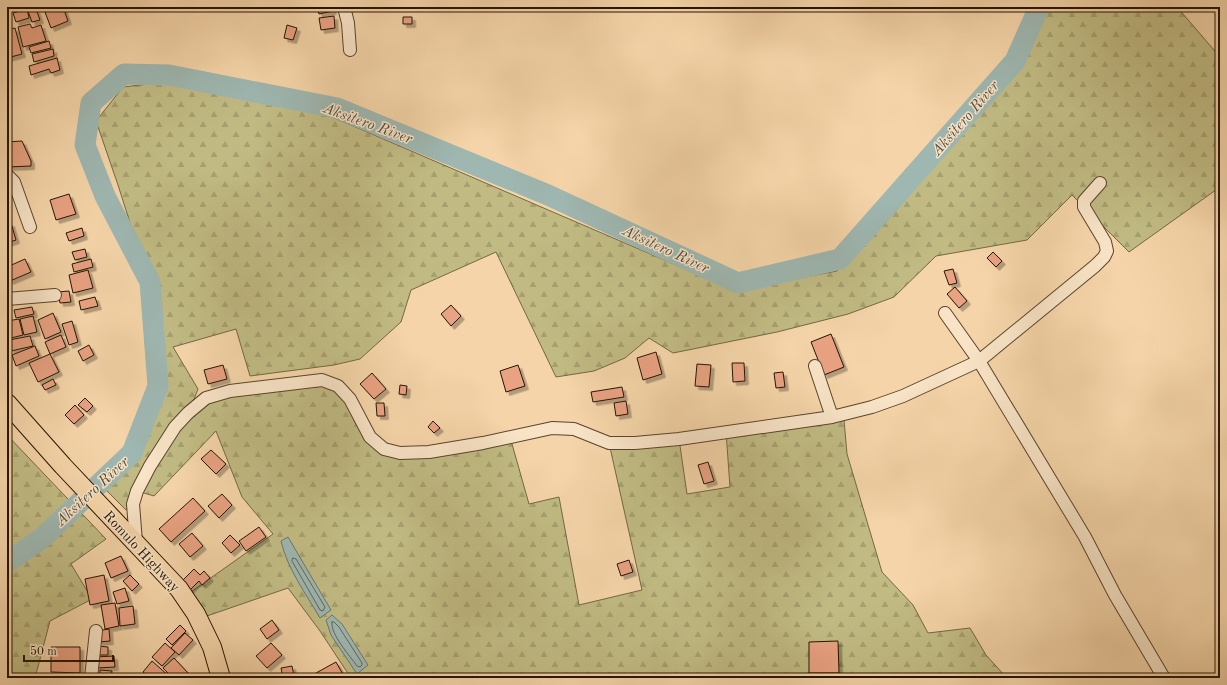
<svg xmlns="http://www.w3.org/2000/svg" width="1227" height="685" viewBox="0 0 1227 685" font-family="'Old Standard TT',serif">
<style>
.forest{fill:url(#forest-firs);stroke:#746842}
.water{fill:#9eb7b1;stroke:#6e766b}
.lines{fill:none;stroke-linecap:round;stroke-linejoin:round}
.shore{stroke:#626659;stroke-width:1}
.river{stroke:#9eb7b1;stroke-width:21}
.building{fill:#e9a282;stroke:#261401;filter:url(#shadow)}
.minor-casing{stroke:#5a442b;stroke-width:14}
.highway-casing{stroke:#261401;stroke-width:20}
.minor{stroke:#f8e3c6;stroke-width:12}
.highway{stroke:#f4d4a8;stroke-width:18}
.labels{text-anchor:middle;stroke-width:3;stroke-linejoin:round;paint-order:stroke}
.street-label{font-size:14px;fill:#261401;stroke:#f8e3c6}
.water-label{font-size:15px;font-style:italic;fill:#504d3f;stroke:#f8e3c6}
</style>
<defs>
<pattern id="forest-firs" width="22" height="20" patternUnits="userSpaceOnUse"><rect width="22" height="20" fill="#c1bb83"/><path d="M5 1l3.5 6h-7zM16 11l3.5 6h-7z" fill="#a6a06f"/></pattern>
<filter id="shadow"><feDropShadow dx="3.5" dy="3.5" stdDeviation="0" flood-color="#0004"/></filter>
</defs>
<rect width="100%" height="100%" fill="#f4d4a8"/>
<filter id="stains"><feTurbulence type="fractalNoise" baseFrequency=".005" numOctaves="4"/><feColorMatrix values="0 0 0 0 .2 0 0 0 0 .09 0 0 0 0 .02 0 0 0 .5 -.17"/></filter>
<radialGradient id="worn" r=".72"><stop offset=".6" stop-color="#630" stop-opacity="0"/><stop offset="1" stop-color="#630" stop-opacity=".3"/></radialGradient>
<path class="forest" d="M1048,7H1177L1220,57V187L1129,252L1072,195L1027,240L936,256L894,297L848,314L777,332L673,353L649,338L625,358L594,371L556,377L496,252L411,290L401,322L360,359L334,365L250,376L236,329L173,347L198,389L189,412L206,398L334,385L370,437L400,453L510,437L529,504L559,497L579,605L642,590L609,443L679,439L687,494L730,487L726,432L852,412L844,420L847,454L882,572L913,605L928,633L970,628L986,655L1005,676L1039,675L1040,678H781L757,676L754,678H351L320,631L288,588L204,617L188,594L273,534L242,497L216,431L154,496L137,491L126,510L103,487L132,453L158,386L151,289L118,185L96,121L123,87L165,82L330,116L734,290L837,271L1020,69Z
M7,435L106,539L71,564L92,599L50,621L35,678H7Z"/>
<path class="water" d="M288,537L331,610L320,618C306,594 287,568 281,541Z
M332,615L342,624L368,665L357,674L331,635L326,620Z"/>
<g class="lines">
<path class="shore" d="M293,558L296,559L325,607L323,611L320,610L292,561Z
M332,622H334L339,627L362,663V665L360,667L357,666C350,656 330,634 332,622Z"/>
<path class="river" d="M7,562L41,539L132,453L158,386L150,282L105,196L85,145L91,103L124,74L169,75L337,108L548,195L738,283L840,259L1015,61L1039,7"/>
</g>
<path class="building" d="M58,7H63L68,21L51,28L45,12Z
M317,7H332L333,11L319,14Z
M27,9L29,18L16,22L13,13Z
M36,9L40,20L32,22L28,11Z
M334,16L335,28L321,30L319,18Z
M403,17H412V24H403Z
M30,24L32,28L41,25L46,41L23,47L18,27Z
M287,25L297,28L293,40L284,38Z
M15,28L22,54L7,58V30Z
M49,41L51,48L31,53L29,47Z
M53,49L54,56L34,62L32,54Z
M57,58L60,70L51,73L49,69L31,75L29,66Z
M22,141L31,161V166L7,167V142Z
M69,194L76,214L56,220L50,200Z
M11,223L16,240L7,243V224Z
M82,228L84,236L69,241L66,233Z
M85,249L87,257L75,260L72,252Z
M993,252L1002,261L996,267L987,258Z
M25,259L31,272L10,281L7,274V267Z
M91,259L93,267L74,272L72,264Z
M953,269L957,283L949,285L944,271Z
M88,270L93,288L73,293L69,275Z
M955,287L967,301L959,308L947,294Z
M69,291L71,302L60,303L58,292Z
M95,297L98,306L81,310L79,301Z
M451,305L461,316L451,326L441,314Z
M32,307L34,314L16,318L14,310Z
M53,313L61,332L45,339L38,320Z
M33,316L37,332L24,335L20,319Z
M19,319L23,335L7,339V321Z
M72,321L78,342L69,345L62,324Z
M831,334L844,367L824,375L811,342Z
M61,335L66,347L50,354L45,342Z
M30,336L33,346L11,351L9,340Z
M89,345L94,355L83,361L78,351Z
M35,346L39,356L16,366L12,355Z
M656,352L662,374L643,380L637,358Z
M50,354L59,372L38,382L29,363Z
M732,363H744L745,381L733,382Z
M697,364L711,365L709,387L695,386Z
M223,365L227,379L208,384L204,370Z
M518,365L525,386L506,392L500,371Z
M783,372L785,387L776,388L774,373Z
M372,373L386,389L374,399L360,384Z
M53,379L56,385L45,390L42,385Z
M400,385L407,386L406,395L399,394Z
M622,387L624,397L593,402L591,392Z
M85,398L93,406L87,412L78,405Z
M626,401L628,414L616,416L614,403Z
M376,403H384L385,416H377Z
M75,405L84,415L74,424L65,415Z
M433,421L440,428L434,433L428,427Z
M211,450L226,464L216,474L201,459Z
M708,462L714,481L704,484L698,465Z
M222,494L232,505L219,518L208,506Z
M193,498L205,511L171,542L159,529Z
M259,527L266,537L246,551L239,541Z
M192,533L203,546L190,557L179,544Z
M230,535L240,545L231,553L222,543Z
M121,556L128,571L111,578L105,563Z
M629,560L633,572L621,576L617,564Z
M194,569L200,575L204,571L210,578L202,585L199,581L190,590L182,581Z
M104,575L109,601L90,605L85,579Z
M130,575L139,584L132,591L123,581Z
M125,588L129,601L117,604L113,592Z
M115,603L119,626L105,629L101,605Z
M133,606L135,624L120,626L119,608Z
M272,620L279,630L267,639L260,629Z
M180,625L186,631L172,645L166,639Z
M109,629L110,641L99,642L97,631Z
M185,633L193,640L179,655L171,648Z
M838,641L839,673H809V642Z
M165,643L175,652L162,666L152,657Z
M271,643L282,655L267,668L256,656Z
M97,646L108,647V655H97Z
M51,647H80V673L51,672Z
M114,656L115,667L96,668L95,657Z
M174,658L188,673L183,678H173L163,668Z
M152,661L170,677V678H150L143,672Z
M336,662L345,678H319L316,673Z
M292,666L294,676L283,678L281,668Z
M100,670L112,671L111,678H100Z"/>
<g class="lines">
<g class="minor-casing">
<path id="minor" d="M344,7L348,23L350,50
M7,175L14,182L30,227
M7,299L55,295
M945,313L979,361L1095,266L1104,257L1107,251L1105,242L1084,207V201L1100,183
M815,366L832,417
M136,542L133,504L137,491L150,466L175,427L188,413L206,398L230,391L322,380L338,386L350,399L370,437L384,449L400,453L429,452L483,443L552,428L574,429L609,443H635L679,439L832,417L872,407L903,396L979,361L1085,537L1115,595L1164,678
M91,678L96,631"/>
</g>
<g class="highway-casing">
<path id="highway" d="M7,403L63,466L179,589L196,614L212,647L221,678"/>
</g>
<use href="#minor" class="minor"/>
<use href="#highway" class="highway"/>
</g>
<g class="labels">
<g class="street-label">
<text transform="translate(142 551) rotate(47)" y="5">Romulo Highway</text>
</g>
<g class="water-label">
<text transform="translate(965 118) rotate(-49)" y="5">Aksitero River</text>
<text transform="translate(368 123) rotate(20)" y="5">Aksitero River</text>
<text transform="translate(666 249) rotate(25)" y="5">Aksitero River</text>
<text transform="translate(92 491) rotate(-43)" y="5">Aksitero River</text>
</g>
</g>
<rect width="1227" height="685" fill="none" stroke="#f4d4a8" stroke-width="24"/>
<rect x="8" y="8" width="1211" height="669" fill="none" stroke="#261401" stroke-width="2"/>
<rect x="12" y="12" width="1203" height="661" fill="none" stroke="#261401"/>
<path d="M24 655v6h89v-6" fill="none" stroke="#261401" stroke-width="2"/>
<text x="30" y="655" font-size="12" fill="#261401" stroke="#f8e3c6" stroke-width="3" paint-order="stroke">50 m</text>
<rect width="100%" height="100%" filter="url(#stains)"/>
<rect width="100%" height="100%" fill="url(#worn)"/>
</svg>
